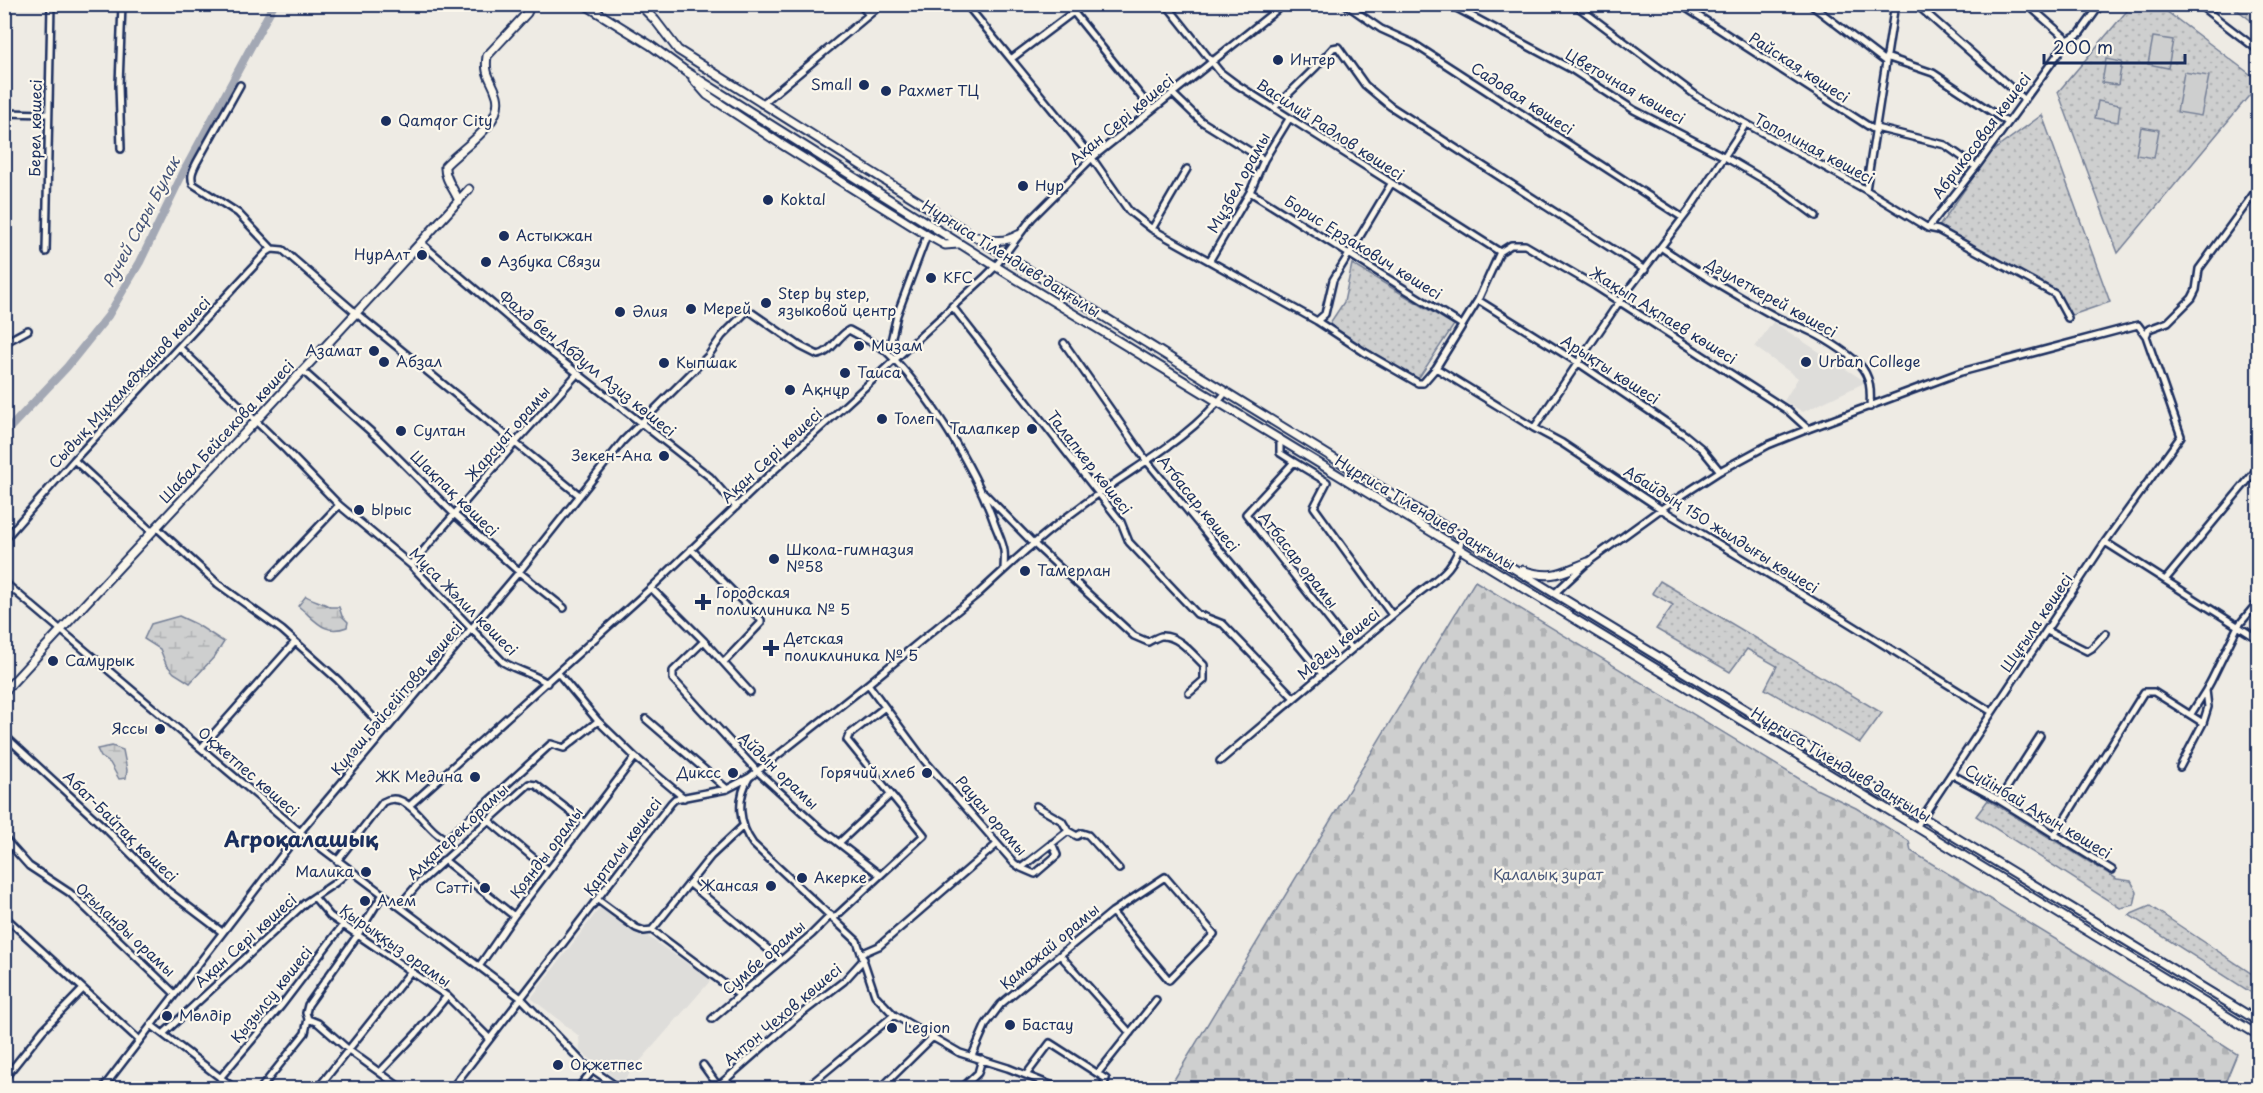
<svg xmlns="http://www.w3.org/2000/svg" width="2263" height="1093" viewBox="0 0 2263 1093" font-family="'Playpen Sans',sans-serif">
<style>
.built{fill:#deddda}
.green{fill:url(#green-dots);stroke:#747f96;stroke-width:1.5}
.wetland{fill:url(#wetland-marsh);stroke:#747f96;stroke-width:1.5}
.cemetery{fill:url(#cemetery-stones);stroke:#747f96;stroke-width:1.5}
.pitch{fill:#cecfcf;stroke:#747f96;stroke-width:1.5}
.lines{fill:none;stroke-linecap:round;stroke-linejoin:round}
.river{stroke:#a3a8b4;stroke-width:8}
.minor-casing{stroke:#1b2f5e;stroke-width:10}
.major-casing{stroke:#1b2f5e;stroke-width:11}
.minor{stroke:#fbf7ec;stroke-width:5}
.major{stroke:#fbf7ec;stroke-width:7}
.poi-dot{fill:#1b2f5e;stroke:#fbf7ec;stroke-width:2}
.labels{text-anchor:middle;stroke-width:4.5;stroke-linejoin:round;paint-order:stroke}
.poi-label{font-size:15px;fill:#1b2f5e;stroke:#fbf7ec;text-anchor:start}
.street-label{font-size:15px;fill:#1b2f5e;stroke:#fbf7ec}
.park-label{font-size:15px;fill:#48577a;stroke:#fbf7ec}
.water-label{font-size:16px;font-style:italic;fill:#445378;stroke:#fbf7ec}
.district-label{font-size:21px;font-weight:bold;fill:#1b2f5e;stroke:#fbf7ec}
</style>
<defs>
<pattern id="green-dots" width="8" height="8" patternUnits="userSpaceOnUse" patternTransform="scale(1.5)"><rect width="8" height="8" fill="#cecfcf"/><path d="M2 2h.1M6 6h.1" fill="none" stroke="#b0b2b4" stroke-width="1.8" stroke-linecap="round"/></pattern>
<pattern id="wetland-marsh" width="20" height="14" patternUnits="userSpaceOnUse" patternTransform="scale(1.5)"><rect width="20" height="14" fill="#cecfcf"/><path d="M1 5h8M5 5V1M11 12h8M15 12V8" fill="none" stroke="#b0b2b4"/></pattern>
<pattern id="cemetery-stones" width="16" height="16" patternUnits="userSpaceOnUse" patternTransform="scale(1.5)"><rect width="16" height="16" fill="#cecfcf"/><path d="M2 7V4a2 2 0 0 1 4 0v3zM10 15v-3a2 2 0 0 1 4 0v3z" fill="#b0b2b4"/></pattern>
</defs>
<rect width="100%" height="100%" fill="#eeebe4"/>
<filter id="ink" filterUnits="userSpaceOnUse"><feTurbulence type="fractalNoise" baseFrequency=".0167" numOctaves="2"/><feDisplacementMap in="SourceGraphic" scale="12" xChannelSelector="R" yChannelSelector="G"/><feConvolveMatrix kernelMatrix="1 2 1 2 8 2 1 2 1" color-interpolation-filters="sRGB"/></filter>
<g filter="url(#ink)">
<path class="built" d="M1773,322L1866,382L1803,412L1784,401L1798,378L1755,347Z
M602,905L711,980L621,1083L580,1051L579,1036L531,998Z"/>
<path class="green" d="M2132,5H2158L2258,80V85L2118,253L2058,92Z
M2231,5H2258V26Z
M2042,115L2110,302L2069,316L2052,288L1938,228L1990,153Z
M1352,264L1454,325L1418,379L1328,326L1344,302Z
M1660,581L1882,713L1860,743L1765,689L1777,666L1747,649L1730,672L1656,629L1673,605L1652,593Z
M1988,800L2117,879L2131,881L2137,892L2134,905L2120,908L1976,816Z
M2150,906L2258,978V997L2129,915Z"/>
<path class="wetland" d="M306,596C312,600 325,603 330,607H339L342,616L348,622L347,627C323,636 315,619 298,606Z
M179,616L196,624L224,642L215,656L190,683L174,673L166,664L160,649L144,639L151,624Z
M112,746L123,750L127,770L126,778L119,779L110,763L101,757L97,749Z"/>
<path class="cemetery" d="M1475,581L1816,789L1856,808L1909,841L1911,851L2083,956L2237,1054L2223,1088H1169Z"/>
<path class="pitch" d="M2153,37L2173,40L2168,68L2148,64Z
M2106,59L2122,62L2118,85L2102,83Z
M2184,72L2209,76L2201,116L2177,112Z
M2098,101L2120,105L2118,122L2095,118Z
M2141,127L2159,130L2154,158L2136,155Z"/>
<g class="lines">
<path class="river" d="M4,434L67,367L108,316L140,262L183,173L274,4"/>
<g class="minor-casing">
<path id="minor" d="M860,4L869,15
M966,4L1092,158L1129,211L1152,229L1317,321L1325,314L1333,280L1349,254
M1067,4L1152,110
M1166,4L1220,72L1236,84L1500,252
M1345,4L1381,29L1414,44L1683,218
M1449,4L1571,69L1634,110L1725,157L1778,188L1816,216
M1574,4L1698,97L1866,190L1928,228L1938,230L2055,294L2068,318
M1680,4L1876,131
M1810,4L1886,62
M1916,4L2025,100
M2027,4L2068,40
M2198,4L2258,50
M1886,57L1933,73L2007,122
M1011,59L1084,4
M240,85L197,162C193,170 190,175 193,184L238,213L272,249
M1173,94L1201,121L1264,160
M762,104L882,4
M1274,108L1316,67L1333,48L1338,47L1365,85L1390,106L1645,270
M4,113L47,114
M1876,128L1945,145L1976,167
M121,149L119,85L122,4
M1866,190L1895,4
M1250,192L1462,325
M1928,228L1976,167L2068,40L2080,33L2101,4
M1152,229L1187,169
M421,243L530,336L710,477L736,507
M1662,248C1699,273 1737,296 1776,317C1785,322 1796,325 1805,329C1823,337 1845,351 1859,364C1871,377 1871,391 1870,407
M46,252L51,4
M1350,253L1391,184
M1210,260L1250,192L1264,160L1289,119
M1478,300L1577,362L1685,435L1702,449L1720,471
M952,306L1121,522L1129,542L1197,614L1223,624L1294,698
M1317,321L1364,352L1418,383H1423L1436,368L1478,300L1500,252L1511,245H1525L1595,286L1787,410L1808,429
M2146,336L2149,329L2168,322L2192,298L2196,290L2199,269L2258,188
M4,343L28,330
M1064,343L1146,460L1322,674
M179,347L286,450L339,505L411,565L503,662C518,671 532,673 547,683
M1436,368L1534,428L1562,443L1661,509L1844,620L1992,712
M303,371L379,439L454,514L519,572L564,608
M1534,428L1619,302L1689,210L1745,125
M1280,440V453L1294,462L1246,514L1352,649
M74,460L152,532
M1294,462L1327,482L1314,507L1392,615
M984,493L1033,543L1134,636L1148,642C1152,640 1157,637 1161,636C1179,635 1193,655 1204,665V680L1189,693
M156,527L218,584L282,630L338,680L386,731
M4,540L74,460L267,252L272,249L283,250L357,314L579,495
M2105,542L2258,639
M691,549L761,620V623L724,662
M411,565L516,442L578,373
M1004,570C1036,540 1072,512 1108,487C1149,459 1196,432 1226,392
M271,577L339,505
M2165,580L2258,468
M4,582L300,832L521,998L583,1063L619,1088
M651,588L704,641L750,692
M1555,593L1588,562L1661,509L1720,471L1768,445L1808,429L1961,372L2138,325L2146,336L2181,436L2105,542L1916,827
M2047,631L2087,651L2092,648L2106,633
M704,641L673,671V679L757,771L822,830L880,875
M558,673L598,721L635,757L684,798
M868,684L925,761L1014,863L1021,868L1068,831L1077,836L1082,833L1088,835L1119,869
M2191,714L2206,690
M646,719L727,789
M4,735L106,829L168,891L222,932
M201,748L295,642
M1220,761L1416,595C1439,577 1456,568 1462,537
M2180,767L2203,723L2208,707L2206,690L2211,681L2238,626L2258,602
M1951,774L1999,800L2112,870
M749,778C736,799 739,825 753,844L857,941L875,995L894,1015L960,1053L1008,1068L1058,1088
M1999,800L2040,736
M409,806L651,588L768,476L985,277L995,267L1032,218L1092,158L1284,4
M1036,806L1062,821L1068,831
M488,820L548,870
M2054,836L2144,692H2154L2203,723
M4,838L29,866L70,893L175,994
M840,842L890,795
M444,860L514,916
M337,861L383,802C409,787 426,834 447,839L551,744L564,748L598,721
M1021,868L1035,874L1057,855L1052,843
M689,883L781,960
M383,894L357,936L308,1005L306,1013L308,1019L318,1023L350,1051L401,1088
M314,897L330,916L447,996L489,1038
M598,900L636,928L644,931L652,930L739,995
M399,906L418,884L529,784L536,785L585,823
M4,916L139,1040
M834,918L924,835L847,740L849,735L885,707
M652,930L711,856L743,826
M863,953L879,946L996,845
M1060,955L1130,1033
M480,965L514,916L635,757
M712,1019L812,934L831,915
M151,1025L234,1088
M163,1034L305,903L335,883L350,870
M972,1056L986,1024L1001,1004L1112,912L1165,877L1214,934L1169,980L1112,912
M703,1065L718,1086
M380,1072L416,1034L447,996
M1098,1073L1156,1000
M1026,1075L1050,1043L1106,1079L1102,1088
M220,1078L281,1006L342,926
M4,1079L43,1030L83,989
M103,1088L300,832L519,572L623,441L708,356L722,336L748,310L800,346L818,355C831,353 837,337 849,330L884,349
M261,1088L305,1033L308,1019
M318,1088L411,971
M452,1088L671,803L675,799L727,789L750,777L868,684L979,593L1004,570C1004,564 1005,557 1004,551C1003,543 998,533 995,525C975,468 928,391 884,349L891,341L897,315L927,235
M578,1088L593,1070
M716,1088L797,1017L844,981L864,959
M806,1088L894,1015
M881,1088L932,1038
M962,1088L978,1073L982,1059"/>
</g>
<g class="major-casing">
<path id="major" d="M584,4L650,45L687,72L1008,274L2258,1035
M639,4L655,20L678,50C1200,381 1730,700 2258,1021
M693,79L707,95L781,144L927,235L945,245L958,244
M459,201C454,189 444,178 445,166C461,148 504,124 497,96C492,78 484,77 487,56L527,13L531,4
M978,237C994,241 1004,243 1018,235
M1522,570C1553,580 1560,573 1588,562
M4,692C158,523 317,359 469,189"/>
</g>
<use href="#minor" class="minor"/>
<use href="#major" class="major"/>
</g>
</g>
<g class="poi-dot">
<circle cx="1278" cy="60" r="6"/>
<circle cx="864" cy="85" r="6"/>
<circle cx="886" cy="91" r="6"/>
<circle cx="386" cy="121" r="6"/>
<circle cx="1023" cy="186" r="6"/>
<circle cx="768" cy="200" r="6"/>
<circle cx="504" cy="236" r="6"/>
<circle cx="422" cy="255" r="6"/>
<circle cx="486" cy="262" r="6"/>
<circle cx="931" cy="278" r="6"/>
<circle cx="766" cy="303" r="6"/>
<circle cx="691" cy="309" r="6"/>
<circle cx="620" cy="312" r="6"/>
<circle cx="859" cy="346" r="6"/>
<circle cx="374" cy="351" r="6"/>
<circle cx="384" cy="362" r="6"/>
<circle cx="1806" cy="362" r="6"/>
<circle cx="664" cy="363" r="6"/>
<circle cx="845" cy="373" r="6"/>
<circle cx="790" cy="390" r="6"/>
<circle cx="882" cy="419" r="6"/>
<circle cx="1032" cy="429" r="6"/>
<circle cx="401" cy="431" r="6"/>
<circle cx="664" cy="456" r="6"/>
<circle cx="359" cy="510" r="6"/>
<circle cx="774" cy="559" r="6"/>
<circle cx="1025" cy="571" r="6"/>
<path d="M700 593h6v6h6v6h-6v6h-6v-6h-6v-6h6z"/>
<path d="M768 639h6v6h6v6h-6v6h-6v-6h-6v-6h6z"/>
<circle cx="53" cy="661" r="6"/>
<circle cx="160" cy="729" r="6"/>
<circle cx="733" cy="773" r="6"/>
<circle cx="927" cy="773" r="6"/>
<circle cx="475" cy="777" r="6"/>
<circle cx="366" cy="872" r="6"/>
<circle cx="802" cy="878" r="6"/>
<circle cx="771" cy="886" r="6"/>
<circle cx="485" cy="888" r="6"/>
<circle cx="365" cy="901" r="6"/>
<circle cx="167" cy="1016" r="6"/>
<circle cx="1010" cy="1025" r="6"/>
<circle cx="892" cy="1028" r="6"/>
<circle cx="558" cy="1065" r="6"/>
</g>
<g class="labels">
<g class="poi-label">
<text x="1290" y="65">Интер</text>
<text x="852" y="90" text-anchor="end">Small</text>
<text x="898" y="96">Рахмет ТЦ</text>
<text x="398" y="126">Qamqor City</text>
<text x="1035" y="191">Нур</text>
<text x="780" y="205">Koktal</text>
<text x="516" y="241">Астыкжан</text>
<text x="410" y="260" text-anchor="end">НурАлт</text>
<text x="498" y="267">Азбука Связи</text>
<text x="943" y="283">KFC</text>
<text x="778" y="299">Step by step,<tspan x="778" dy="17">языковой центр</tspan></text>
<text x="703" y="314">Мерей</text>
<text x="632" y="317">Әлия</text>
<text x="871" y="351">Мизам</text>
<text x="362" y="356" text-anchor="end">Азамат</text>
<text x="396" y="367">Абзал</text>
<text x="1818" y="367">Urban College</text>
<text x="676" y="368">Кыпшак</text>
<text x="857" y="378">Таиса</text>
<text x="802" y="395">Ақнұр</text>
<text x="894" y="424">Толеп</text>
<text x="1020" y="434" text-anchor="end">Талапкер</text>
<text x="413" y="436">Султан</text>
<text x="652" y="461" text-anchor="end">Зекен-Ана</text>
<text x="371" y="515">Ырыс</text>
<text x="786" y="555">Школа-гимназия<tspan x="786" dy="17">№58</tspan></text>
<text x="1037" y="576">Тамерлан</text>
<text x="716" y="598">Городская<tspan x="716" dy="17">поликлиника № 5</tspan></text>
<text x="784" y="644">Детская<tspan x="784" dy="17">поликлиника № 5</tspan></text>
<text x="65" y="666">Самурык</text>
<text x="148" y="734" text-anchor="end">Яссы</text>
<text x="721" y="778" text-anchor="end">Диксс</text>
<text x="915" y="778" text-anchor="end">Горячий хлеб</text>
<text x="463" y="782" text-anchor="end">ЖК Медина</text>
<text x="354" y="877" text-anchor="end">Малика</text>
<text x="814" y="883">Акерке</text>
<text x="759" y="891" text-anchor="end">Жансая</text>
<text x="473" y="893" text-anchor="end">Сәттi</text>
<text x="377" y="906">Алем</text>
<text x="179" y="1021">Мөлдiр</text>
<text x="1022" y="1030">Бастау</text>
<text x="904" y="1033">Legion</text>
<text x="570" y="1070">Оқжетпес</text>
</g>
<g class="street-label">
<text transform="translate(1799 68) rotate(33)" y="5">Райская көшесі</text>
<text transform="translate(1625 87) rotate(30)" y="5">Цветочная көшесі</text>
<text transform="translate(1522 99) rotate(33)" y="5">Садовая көшесі</text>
<text transform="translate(1122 120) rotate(-40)" y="5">Ақан Сері көшесі</text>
<text transform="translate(36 128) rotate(-89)" y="5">Берел көшесі</text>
<text transform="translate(1330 130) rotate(33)" y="5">Василий Радлов көшесі</text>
<text transform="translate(1982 136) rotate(-53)" y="5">Абрикосовая көшесі</text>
<text transform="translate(1814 149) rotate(28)" y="5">Тополиная көшесі</text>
<text transform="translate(1239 183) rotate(-61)" y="5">Мұзбел орамы</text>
<text transform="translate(1363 248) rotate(32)" y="5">Борис Ерзакович көшесі</text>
<text transform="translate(1011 259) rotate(32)" y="5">Нұрғиса Тілендиев даңғылы</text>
<text transform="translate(1771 298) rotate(29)" y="5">Дәулеткерей көшесі</text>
<text transform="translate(1663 316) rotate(32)" y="5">Жақып Ақпаев көшесі</text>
<text transform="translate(587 364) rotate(39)" y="5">Фахд бен Абдулл Азиз көшесі</text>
<text transform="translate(1610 370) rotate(33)" y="5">Арықты көшесі</text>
<text transform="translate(130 383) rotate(-47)" y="5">Сыдық Мұхамеджанов көшесі</text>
<text transform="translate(227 432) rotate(-47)" y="5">Шабал Бейсекова көшесі</text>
<text transform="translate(508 434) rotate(-49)" y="5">Жарсуат орамы</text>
<text transform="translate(772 456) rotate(-43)" y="5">Ақан Сері көшесі</text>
<text transform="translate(1089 463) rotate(52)" y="5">Талапкер көшесі</text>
<text transform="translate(454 494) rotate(44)" y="5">Шақпақ көшесі</text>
<text transform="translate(1198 504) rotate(51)" y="5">Атбасар көшесі</text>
<text transform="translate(1425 513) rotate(31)" y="5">Нұрғиса Тілендиев даңғылы</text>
<text transform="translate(1721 530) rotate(32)" y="5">Абайдың 150 жылдығы көшесі</text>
<text transform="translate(1298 560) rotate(52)" y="5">Атбасар орамы</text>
<text transform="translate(463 602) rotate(45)" y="5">Мұса Жәлил көшесі</text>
<text transform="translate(2037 623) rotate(-56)" y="5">Шұғыла көшесі</text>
<text transform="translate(1339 644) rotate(-40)" y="5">Медеу көшесі</text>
<text transform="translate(397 699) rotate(-50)" y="5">Күләш Бәйсейітова көшесі</text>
<text transform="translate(1841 765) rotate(31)" y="5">Нұрғиса Тілендиев даңғылы</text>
<text transform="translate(778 771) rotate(44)" y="5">Айдын орамы</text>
<text transform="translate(248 772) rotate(41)" y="5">Оқжетпес көшесі</text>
<text transform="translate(2038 812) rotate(31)" y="5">Сүйінбай Ақын көшесі</text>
<text transform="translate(991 816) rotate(49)" y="5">Рауан орамы</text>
<text transform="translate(120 827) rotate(44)" y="5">Абат-Байтақ көшесі</text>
<text transform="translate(458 832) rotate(-43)" y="5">Алқатерек орамы</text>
<text transform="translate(623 847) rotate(-53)" y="5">Қарталы көшесі</text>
<text transform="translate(547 853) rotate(-53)" y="5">Қоянды орамы</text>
<text transform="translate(125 930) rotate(43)" y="5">Оғыланды орамы</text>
<text transform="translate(246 941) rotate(-42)" y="5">Ақан Сері көшесі</text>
<text transform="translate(395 946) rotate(35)" y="5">Қырыққыз орамы</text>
<text transform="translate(1050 947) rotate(-40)" y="5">Қамажай орамы</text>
<text transform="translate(764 958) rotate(-41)" y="5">Сумбе орамы</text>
<text transform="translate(272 995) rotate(-51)" y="5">Қызылсу көшесі</text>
<text transform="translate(783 1015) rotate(-40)" y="5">Антон Чехов көшесі</text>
</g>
<g class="park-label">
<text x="1548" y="880">Қалалық зират</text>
</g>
<g class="water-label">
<text transform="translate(141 222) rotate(-62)" y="6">Ручей Сары Булак</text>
</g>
<g class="district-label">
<text x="301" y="847">Агроқалашық</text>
</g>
</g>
<rect width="2263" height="1093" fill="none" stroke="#fbf7ec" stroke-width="24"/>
<rect x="12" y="12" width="2239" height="1069" fill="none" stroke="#1b2f5e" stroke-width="2" filter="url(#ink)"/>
<path d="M2044 54v9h141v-9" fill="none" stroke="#1b2f5e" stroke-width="3"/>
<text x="2053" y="54" font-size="18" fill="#1b2f5e" stroke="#fbf7ec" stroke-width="4.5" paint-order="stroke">200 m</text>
</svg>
